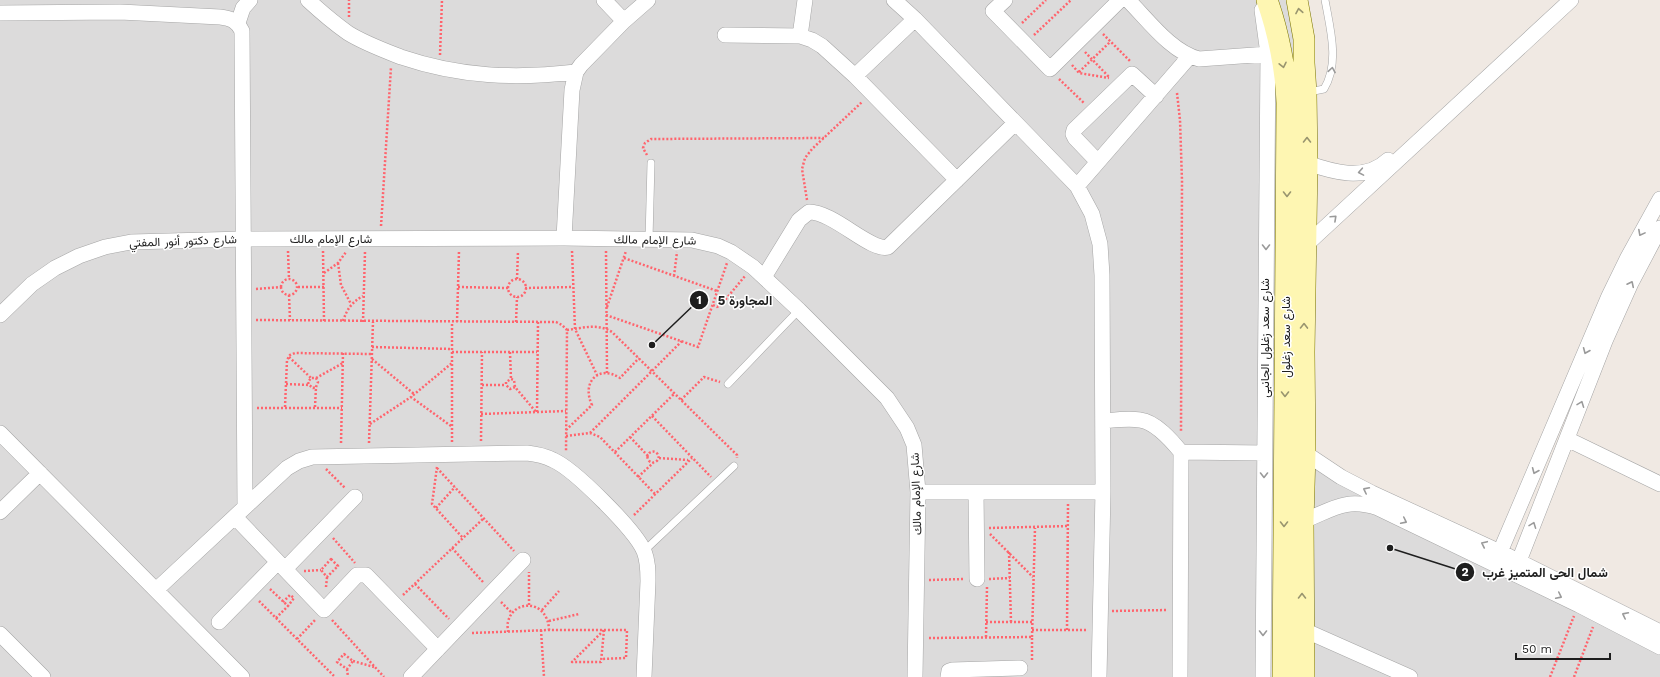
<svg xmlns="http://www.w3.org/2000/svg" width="1660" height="677" viewBox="0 0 1660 677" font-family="'Work Sans',Vazirmatn,sans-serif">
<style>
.residential{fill:#dcdbdb}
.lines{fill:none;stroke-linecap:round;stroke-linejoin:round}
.service-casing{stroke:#a5a5a5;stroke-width:8}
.minor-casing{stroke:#a5a5a5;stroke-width:16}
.secondary-casing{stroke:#797300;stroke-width:22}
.path{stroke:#ff646d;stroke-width:2.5;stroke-dasharray:2 2;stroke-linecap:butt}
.service{stroke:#fff;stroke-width:7}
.minor{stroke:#fff;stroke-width:15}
.secondary{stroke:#fef6b2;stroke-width:21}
.oneway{stroke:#99956f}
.oneway2{stroke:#9a9a9a}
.labels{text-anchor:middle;stroke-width:3;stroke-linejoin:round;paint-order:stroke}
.street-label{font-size:12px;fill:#1e1e1e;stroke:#fff}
.leader{fill:none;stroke:#1e1e1e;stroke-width:1.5}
.callout-dot{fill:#1e1e1e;stroke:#fff;stroke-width:1.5}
.mark-label{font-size:12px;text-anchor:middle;font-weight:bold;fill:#fff}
.callout-label{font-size:13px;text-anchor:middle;font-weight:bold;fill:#1e1e1e;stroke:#fff;stroke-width:3;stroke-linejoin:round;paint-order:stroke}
</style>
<rect width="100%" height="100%" fill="#f0e9e3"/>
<path class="residential" d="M0,0H1287L1291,10L1294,33L1300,459L1660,637V677H0Z"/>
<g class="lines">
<g class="service-casing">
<path id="service" d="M1309,92L1324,89C1340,63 1330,28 1325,0
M649,239L651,163
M728,384L799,310
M644,551L734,466"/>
</g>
<g class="minor-casing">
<path id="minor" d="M308,0C321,12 334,23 348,33C364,43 383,50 401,57C460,77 515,79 576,72
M604,0L624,21
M894,0L915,19L1077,186L1092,214L1100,244L1102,275L1103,492L1099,677
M1005,0L993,11L1050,69L1120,0
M1128,0C1148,20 1171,52 1199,59L1268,54
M1262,10L1268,54L1263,677
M0,13L120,12L220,17C231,18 237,21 242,31L245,507
M238,23L243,8L250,0
M725,35L800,36L812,40L822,46L855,76L957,180
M800,36L805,0
M855,76L915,19
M1098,162L1075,138L1073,134L1074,130L1132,74L1156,96
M1307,163C1333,172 1365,182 1388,160
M1077,186L1189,57
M564,238L572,90L576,72L581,65L624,21L648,0
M1306,245L1571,0
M764,277L799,220L809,212C834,212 871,252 888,247L1015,123
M0,315L32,284L55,268L79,256L105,247L131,242L244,239L564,238L692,240L718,246L731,252L753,267L799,310L887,398L907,428L914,445L918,492L915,677
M1103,421C1115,420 1128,418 1140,420C1156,422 1172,441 1181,452L1180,677
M0,433L242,677
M1567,439L1660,484
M1181,452L1264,453
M1305,453L1341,477L1372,493L1500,552L1660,632
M918,492H1103
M976,492L977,579
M0,512L40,473
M235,517L324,610L357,575H366L438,649
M1303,521C1332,510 1345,497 1378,508L1579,605L1660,647
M1500,552L1609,296L1628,257L1660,199
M1519,561L1605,341L1631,283L1660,228
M285,569L355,497
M156,590L287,468L299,461L312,457L527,453C536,454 545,456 553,460C574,469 635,530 644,551C648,561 648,571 648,581L644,677
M219,622L278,562
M1304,630L1410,677
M0,634L43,677
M411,677L523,560
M948,677L949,671L952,670L1020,668"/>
</g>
<g class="secondary-casing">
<path id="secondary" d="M1267,0C1278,31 1286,70 1287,103L1283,677
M1297,0L1304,39V63L1306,93L1307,163L1304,352L1305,453L1303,521L1304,677"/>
</g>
<path class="path" d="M349,17V0
M1022,23L1046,0
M1103,34L1131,62
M1034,35L1071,0
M1085,52L1109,77
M440,55L442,0
M1072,65L1079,73L1109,78
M1079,72L1110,42
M1059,79L1084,103
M1177,93L1180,120L1182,181L1181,431
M647,155L643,148L645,143L651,139L824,138
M807,200L802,169L805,158L812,149L862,102
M381,226L391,67
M288,251L289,279
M323,251L324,321
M572,251L575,329L597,375
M606,251L607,373
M624,258L717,291
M338,263L341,285L351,304
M324,273L338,263L346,252
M674,276L677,252
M281 287a8 8 0 1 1 16 0a8 8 0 1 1-16 0Z
M517,279L518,251
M508 288a9 9 0 1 1 18 0a9 9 0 1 1-18 0Z
M298,287H324
M458,287L508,288
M525,288L573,287
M256,289L281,287
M289,295L290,320
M713,305L717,307L721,305L745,276
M607,307L626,251
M606,315L698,347L727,263
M256,320L556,322L562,325L567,330L566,452
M343,321C347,309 352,302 363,296
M363,322L365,252
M457,322L459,251
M516,322L517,297
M567,330C583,328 598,323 612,332L737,455V458
M372,347L452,349
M452,352H537
M510,352L511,379
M289,357L311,378
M372,359L414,394
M316,378L343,363
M286,384L309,385
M482,385H506
M515,387L510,389L506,385V382L511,379L514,380L515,387L536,412
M681,400L704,377L720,382
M285,407L287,360L290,355L295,353L372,354
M315,407L316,387L318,382L316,378H311L308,382L309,385L313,388L316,387
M257,408H342
M537,412L538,322
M481,414L566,411
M652,416L711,477
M370,424L411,397
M451,426L411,397L452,363
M566,430L592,405C581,382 599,364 620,378L639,358
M590,433L682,341
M566,436L590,433L600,437L655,494
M630,437L648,456
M481,441L482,352
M452,442V322
M341,443L343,353
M369,443L373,322
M647.5 457a5.5 5.5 0 1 1 11 0a5.5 5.5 0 1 1-11 0Z
M615,452L674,394
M659,458L688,460
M437,467L432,504L463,538
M437,468L514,551
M326,469L345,488
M638,477L653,463
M436,508L455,487
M634,515L692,458
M989,528L1068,526
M990,534L1033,577
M333,538L355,563
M452,548L483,582
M1009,552L1011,622
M331,559L338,566L327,577L321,570Z
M304,571L321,570
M989,579L1010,578
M929,580L964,579
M415,584L449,619
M326,587L327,577
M270,589L288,606L294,598L290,595L283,602
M403,595L484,518
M259,601L335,677
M501,602L512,613
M529,605V572
M542,610L559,591
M1112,611L1167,610
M276,618L288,606
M332,620L384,677
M549,621L579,614
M986,622H1032
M541,630L544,677
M604,630L601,662H572Z
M1032,630H1088
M1067,630L1068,504
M508,632C508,629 507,625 508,622C513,599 548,599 549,630
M472,633L549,630H627L626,658L602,659
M986,637L987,587
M1032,637L1035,528
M929,638L1032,637V661
M297,639L316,619
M344,654L353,661L347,669L337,662Z
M353,661L374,667
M347,669L348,677
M1550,677L1574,616
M1574,677L1593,627"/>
<use href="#service" class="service"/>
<use href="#minor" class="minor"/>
<use href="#secondary" class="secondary"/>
</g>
<defs><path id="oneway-chevron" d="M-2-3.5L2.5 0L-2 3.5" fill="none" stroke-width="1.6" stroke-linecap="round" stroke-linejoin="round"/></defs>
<g class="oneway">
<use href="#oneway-chevron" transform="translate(1299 11) rotate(-100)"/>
<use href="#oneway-chevron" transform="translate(1283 65) rotate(78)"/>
<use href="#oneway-chevron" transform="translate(1307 140) rotate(-90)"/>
<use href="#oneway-chevron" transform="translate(1287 194) rotate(90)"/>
<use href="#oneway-chevron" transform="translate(1304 326) rotate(-89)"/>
<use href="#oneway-chevron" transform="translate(1285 394) rotate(90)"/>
<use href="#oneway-chevron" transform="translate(1284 524) rotate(90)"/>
<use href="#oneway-chevron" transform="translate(1302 596) rotate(-90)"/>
</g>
<g class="oneway2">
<use href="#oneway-chevron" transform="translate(1332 70) rotate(-81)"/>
<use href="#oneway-chevron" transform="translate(1361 172) rotate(170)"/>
<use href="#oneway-chevron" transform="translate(1334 218) rotate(-43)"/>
<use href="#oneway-chevron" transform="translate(1641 233) rotate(118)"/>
<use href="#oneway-chevron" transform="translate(1266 247) rotate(90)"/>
<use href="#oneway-chevron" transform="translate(1631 284) rotate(-64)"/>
<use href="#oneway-chevron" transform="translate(1586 351) rotate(113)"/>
<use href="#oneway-chevron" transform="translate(1581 404) rotate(-69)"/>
<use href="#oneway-chevron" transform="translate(1535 471) rotate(113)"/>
<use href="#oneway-chevron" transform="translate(1264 475) rotate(90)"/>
<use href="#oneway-chevron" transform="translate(1366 490) rotate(-153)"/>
<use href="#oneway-chevron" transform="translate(1404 521) rotate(26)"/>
<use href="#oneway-chevron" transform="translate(1533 525) rotate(-69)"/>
<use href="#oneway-chevron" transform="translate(1484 544) rotate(-155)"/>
<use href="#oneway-chevron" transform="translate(1559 596) rotate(26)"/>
<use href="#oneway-chevron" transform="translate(1625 615) rotate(-153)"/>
<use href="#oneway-chevron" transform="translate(1263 633) rotate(90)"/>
</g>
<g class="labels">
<g class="street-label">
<text x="331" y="243">شارع الإمام مالك</text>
<text transform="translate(655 240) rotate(1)" y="4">شارع الإمام مالك</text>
<text transform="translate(183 241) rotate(-2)" y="4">شارع دكتور أنور المفتي</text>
<text transform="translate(1286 337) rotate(-90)" y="4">شارع سعد زغلول</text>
<text transform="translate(1265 338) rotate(-90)" y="4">شارع سعد زغلول الجانبى</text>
<text transform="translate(916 494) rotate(-92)" y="4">شارع الإمام مالك</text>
</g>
</g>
<path class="leader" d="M652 345L699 300M1390 548L1465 572"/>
<g class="callout-dot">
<circle cx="652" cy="345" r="4"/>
<circle cx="1390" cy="548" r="4"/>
<circle cx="699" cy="300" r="10"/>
<circle cx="1465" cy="572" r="10"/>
</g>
<g class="mark-label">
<text x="699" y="304">1</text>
<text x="1465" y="576">2</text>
</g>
<g class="callout-label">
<text x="745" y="305">المجاورة 5</text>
<text x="1545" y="577">شمال الحى المتميز غرب</text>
</g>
<path d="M1516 653v6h94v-6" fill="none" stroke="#1e1e1e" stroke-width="2"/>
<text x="1522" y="653" font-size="12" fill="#1e1e1e" stroke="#ffffff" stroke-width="3" paint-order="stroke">50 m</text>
</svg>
